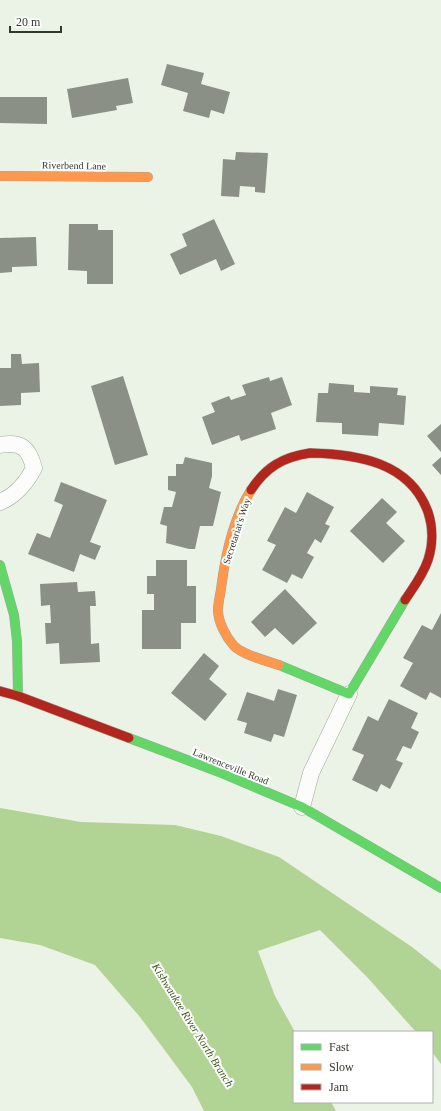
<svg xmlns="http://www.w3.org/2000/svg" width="441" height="1111" viewBox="0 0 441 1111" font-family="'Times New Roman',serif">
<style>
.water{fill:#b1d393}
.building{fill:#8a9086}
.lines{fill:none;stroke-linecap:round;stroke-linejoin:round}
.street-casing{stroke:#a1a79c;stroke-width:17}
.fast-casing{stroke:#a1a79c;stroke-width:10}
.slow-casing{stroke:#a1a79c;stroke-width:10}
.jam-casing{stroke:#a1a79c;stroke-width:10}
.street{stroke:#fcfdfb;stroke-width:16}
.fast{stroke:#63d668;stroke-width:9}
.slow{stroke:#ff974d;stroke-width:9}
.jam{stroke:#b3261e;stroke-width:9}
.labels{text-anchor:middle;stroke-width:4;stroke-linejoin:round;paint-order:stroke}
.street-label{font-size:10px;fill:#33382f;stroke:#fff}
.water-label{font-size:11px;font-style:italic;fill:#3a571c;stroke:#fff}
</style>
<rect width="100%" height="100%" fill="#ebf3e6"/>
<path class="water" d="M0,808L81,822L175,825L221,836L279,857L412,947L441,970V1064L432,1052V1032H416L367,977L320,930L258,951L275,996L295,1032L294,1102H331L336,1111H204L192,1087L140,1017L95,965L40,945L0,938Z"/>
<path class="building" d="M167,64L204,73L201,84L230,92L224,114L211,110L209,118L183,111L188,93L161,85Z
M128,78L133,103L116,106L117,110L72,118L67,89Z
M0,97H47V124L0,123Z
M236,152L268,153L265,193L255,192V187L240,186L239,197L221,196L223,159L235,160Z
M214,219L235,264L221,271L216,259L180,275L170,254L187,246L182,234Z
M69,224H98V230H113V284H87V271L68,270Z
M36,237L37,266L12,267V272L0,273V238Z
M11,354H21L22,364L39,363L40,392L21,393V405L0,406V368H11Z
M123,376L148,455L115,465L91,386Z
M269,377L270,381L282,377L292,405L271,413L276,429L241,441L239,435L212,445L202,417L215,412L211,403L229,396L231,400L246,395L242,385Z
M329,383L354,385V392L370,393V386L398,388L397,395L406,396L404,425L379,423L378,436L342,434V423L316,422L318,393H328Z
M441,424V452L427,436Z
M185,457L212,463V476L209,488L221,492L213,526H200L195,549H189L166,543L167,526L160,524L164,507H172L176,492L168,490V476H176V464H183Z
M441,457V475L432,465Z
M61,482L107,500L90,542L101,546L95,560L80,554L74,572L28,554L37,533L50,538L63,505L54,501Z
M307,492L334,507L325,524L330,526L321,543L315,539L307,553L314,557L302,579L292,574L287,583L262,570L276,545L267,541L285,507L296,513Z
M382,498L397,512L386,523L405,541L383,563L350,531Z
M156,560H187V586H196V623H181V649H142V610H154V594H147V576H156Z
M77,582L78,592L95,591L96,606H90L91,644L99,643L100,662L60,664L59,643L46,644L45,623H51L50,605L41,606L40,584Z
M285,589L317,623L293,645L275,628L265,637L251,622Z
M441,613V698L430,692L426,700L400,686L413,663L403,658L422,625L432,630Z
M204,653L219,666L209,679L227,694L205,721L171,693Z
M278,689L297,695L284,737L274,734L271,742L244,733L247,723L237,720L247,692L274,701Z
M389,699L418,713L411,728L419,732L411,749L403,746L396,760L403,763L390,789L381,784L377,792L352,780L364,755L352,750L368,716L378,721Z"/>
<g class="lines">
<g class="street-casing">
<path id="street" d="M0,445C21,441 29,448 34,468C27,482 15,496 0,502
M302,807L311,773L349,694"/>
</g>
<g class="fast-casing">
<path id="fast" d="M0,565L14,615L17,641L18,696
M279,665L349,694L405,600
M129,738L219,772L302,807L441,888"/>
</g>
<g class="slow-casing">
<path id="slow" d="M0,176L148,177
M251,490C234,517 225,557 221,589C220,596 218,603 218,610C218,622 226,637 234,646C243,655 267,661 279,665"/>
</g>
<g class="jam-casing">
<path id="jam" d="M310,453C357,454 410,462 428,512C433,527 433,545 428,560C423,575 413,588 405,600
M251,490C266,467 283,457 310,453
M0,691L18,696L129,738"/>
</g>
<use href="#street" class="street"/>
<use href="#fast" class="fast"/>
<use href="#slow" class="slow"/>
<use href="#jam" class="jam"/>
</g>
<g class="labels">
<g class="street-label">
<text transform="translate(74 165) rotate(1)" y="4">Riverbend Lane</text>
<text transform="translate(236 531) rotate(-72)" y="4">Secretariat's Way</text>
<text transform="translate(231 766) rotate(22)" y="4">Lawrenceville Road</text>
</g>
<g class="water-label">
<text transform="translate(193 1025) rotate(58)" y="4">Kishwaukee River North Branch</text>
</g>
</g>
<rect x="293" y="1031" width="140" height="72" fill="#ffffff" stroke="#adafac"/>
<rect x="301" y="1044" width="20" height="6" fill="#63d668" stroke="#adafac"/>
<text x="329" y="1051" font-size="12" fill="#33382f">Fast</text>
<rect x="301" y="1064" width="20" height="6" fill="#ff974d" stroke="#adafac"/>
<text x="329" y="1071" font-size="12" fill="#33382f">Slow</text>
<rect x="301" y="1084" width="20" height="6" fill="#b3261e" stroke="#adafac"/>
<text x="329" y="1091" font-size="12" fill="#33382f">Jam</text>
<path d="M10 26v6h51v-6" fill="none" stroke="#33382f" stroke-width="2"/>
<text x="16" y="26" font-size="12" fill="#33382f" stroke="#ffffff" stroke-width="3" paint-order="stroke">20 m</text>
</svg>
